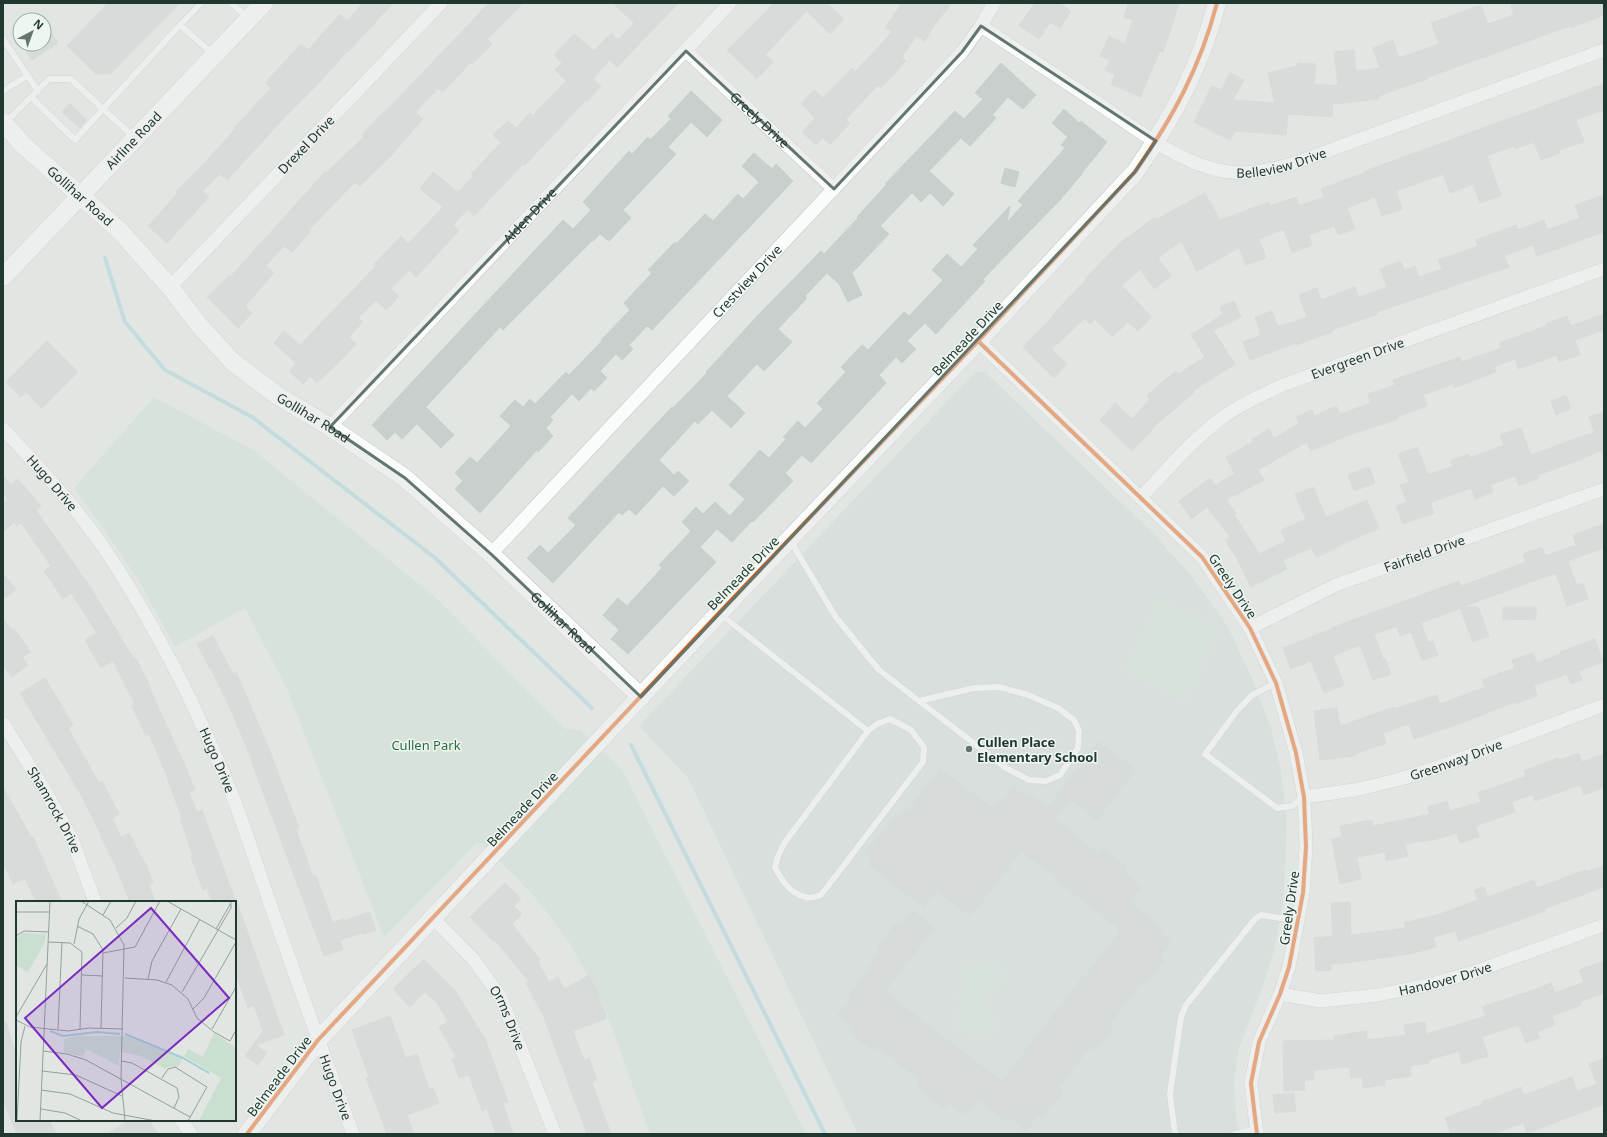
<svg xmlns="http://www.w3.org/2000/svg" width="1607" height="1137" viewBox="0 0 1607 1137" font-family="'Noto Sans',sans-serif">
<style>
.built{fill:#ced8d3}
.green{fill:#cadfcf}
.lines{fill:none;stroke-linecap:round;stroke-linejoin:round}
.stream{stroke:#a1d0d4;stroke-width:4}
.building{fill:#c9cfcc;stroke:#c9cfcc}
.lane-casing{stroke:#bec3c0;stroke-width:7}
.street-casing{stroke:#bec3c0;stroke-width:14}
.secondary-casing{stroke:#bcc4c0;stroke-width:19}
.lane{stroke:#fafbfb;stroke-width:6}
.street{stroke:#fafbfb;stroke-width:13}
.secondary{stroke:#fafbfb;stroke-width:18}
.cycleway-casing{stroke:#eef6f1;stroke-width:6}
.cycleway{stroke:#e8590c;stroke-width:4}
.marked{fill:none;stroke:#64756e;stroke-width:3;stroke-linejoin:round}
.poi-dot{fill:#64756e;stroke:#eef6f1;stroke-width:1.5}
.labels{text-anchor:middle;stroke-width:3;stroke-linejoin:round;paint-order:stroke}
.street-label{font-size:13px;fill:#20382f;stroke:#eef6f1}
.poi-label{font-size:13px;font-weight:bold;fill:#20382f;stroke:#eef6f1;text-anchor:start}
.park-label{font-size:13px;fill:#2c6d40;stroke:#eef6f1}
.inset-river{fill:none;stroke:#a1d0d4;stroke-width:2}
.inset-road{fill:none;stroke:#94a09b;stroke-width:1}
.view{fill:#7b2cbf;fill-opacity:0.15;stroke:#7b2cbf;stroke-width:2}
.inset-edge{fill:none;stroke:#20382f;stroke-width:2}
</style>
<rect width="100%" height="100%" fill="#e1e6e3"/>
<path class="built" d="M975,372H985L1154,534L1194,579L1228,627L1254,683L1271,728L1281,771L1287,823L1283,904L1274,950L1263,986L1239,1048L1234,1079L1236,1120L1240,1134H858L688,778L639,726Z"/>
<path class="green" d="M154,397L253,450L435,597L565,729L580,730L623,771L806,1134H650L604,1006L571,945L539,902L515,876L478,842L384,937L287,689L245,608L175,647L139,581L103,528L74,488Z
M1159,599L1220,627L1187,699L1126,670Z
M969,963L997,967L1004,978L1001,984L984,999L985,1003L984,1009C989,1014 995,1019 995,1027L986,1034L958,1031L952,1021L954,1017L965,1007V1003L957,995L959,991L966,988L965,982L960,974Z"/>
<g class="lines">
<path class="stream" d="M105,258L125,322L165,370L252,417L434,557L592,708
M631,745L825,1134"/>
</g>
<path class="building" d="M108,3H180L110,74H96L67,46Z
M363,3H393L349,51L348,50L318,84L286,116L227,180L220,174L203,191L209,197L167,243L148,226L178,193L176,192L209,158L236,128L235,127L271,88L265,83L301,44L308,50L340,14L347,21Z
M489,3H523L487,39L492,44L472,64L471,62L443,92L438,88L416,112L423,119L390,157L360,186L355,182L309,230L310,232L292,252L284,246L266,266L274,273L245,306L252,313L238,328L207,297L229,276L230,277L325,172L326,173L364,137L362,135L383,112L384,113Z
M613,3H679L617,67L610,60L593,79L601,86L588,101L586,100L525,165L523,164L474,216L468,209L453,225L459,231L416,277L409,270L391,289L399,297L386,310L376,300L358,318L363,322L349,337L356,344L342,359L317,383L310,376L303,384L289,371L296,363L274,343L284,331L300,345L376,266L374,264L401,236L408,244L443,207L420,189L433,172L458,192L474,176L471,174L501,143L493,135L508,121L516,128L530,113L532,116L566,81L555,70L562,63L554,55L574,34L594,51L611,33L618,40L634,23Z
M774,3H827L844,19L830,34L807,11L765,55L773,62L757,79L727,50Z
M902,3H952L936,23L925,41L916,36L902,57L906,61L881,88L878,85L846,119L850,123L830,145L823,138L816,145L802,132L815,118L801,104L814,90L823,98L852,68L855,72L892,32L885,27Z
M1035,3H1059L1071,11L1060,28L1050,22L1039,39L1019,26Z
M1128,3H1179L1163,52L1160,51L1140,97L1111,84L1115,75L1105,70L1110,60L1100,56L1109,36L1125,44L1133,20L1124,17Z
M1510,3H1604V15L1570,28V26L1429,77V78L1379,96V99L1333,104L1332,117L1288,114L1286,135L1235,131L1230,140L1194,122L1212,86L1221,90L1230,73L1244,80L1233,100L1275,103L1268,73L1297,66L1298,63L1316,64L1314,84L1338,86L1334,52L1354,50L1356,71L1380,68L1373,48L1393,40L1399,58L1439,44L1431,23L1481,5L1488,24L1514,15Z
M44,22L58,43L32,60L21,44H44Z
M1001,63L1036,95L1023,109L1008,97L992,115L996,118L970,146L961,138L929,171L954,194L943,206L930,193L921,202L912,193L880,226L889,234L852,273L862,295L848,302L839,284L827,273L805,296L807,298L778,329L792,342L764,371L757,364L727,396L745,413L731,428L712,410L698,424L695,421L659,460L674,475L678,471L689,481L674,496L663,486L636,515L629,509L622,515L619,512L553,583L527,558L540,545L548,553L576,525L568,518L672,407L673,408L707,373L706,372L761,312L821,251L824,254L858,218L857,217L886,185L885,184L955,111L964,119L983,99L975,93Z
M1604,84V110L1576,120L1584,142L1559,150L1560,153L1541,160L1534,142L1515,149L1514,146L1487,156L1501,196L1480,203L1473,184L1450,193L1443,174L1434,178V177L1396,191L1402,209L1382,216L1375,197L1347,208L1355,229L1338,235L1334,226L1309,235L1312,245L1292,253L1284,229L1259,239L1266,258L1246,265L1239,248L1197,271L1181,241L1158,258L1171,276L1154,289L1140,269L1122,286L1152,317L1138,331L1128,322L1112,337L1095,319L1090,324L1085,318L1052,349L1067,364L1054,378L1023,347L1053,316L1052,315L1086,280L1085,279L1121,242L1155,217L1157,219L1205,193L1220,220L1269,202L1270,206L1296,197L1299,206L1324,197L1321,189L1366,172L1365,171Z
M691,91L722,120L707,137L691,122L668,147L676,154L623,210L631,218L609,241L600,234L593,241H592L503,330L500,327L426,407L454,435L441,448L417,424L402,439L395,432L387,440L372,425L563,220L573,229L591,210L583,202L629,151L632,154L648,137L650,140L671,119L668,116Z
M70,103L87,120L80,128L62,112Z
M1064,109L1079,123L1081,121L1107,142L1081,174H1082L1060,200L983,279L985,281L936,334L925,323L907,341L916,349L902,363L896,357L879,375L886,383L811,463L802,455L785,473L793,481L753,522L752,521L732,542L717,529L700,547L716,562L628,654L611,639L619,630L603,615L618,598L627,606L662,568L659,565L691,531L682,522L696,507L703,514L715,502L730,516L745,499L729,485L760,450L769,458L786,439L783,437L798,421L805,428L823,409L817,403L846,372L841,367L862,345L868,350L904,312L909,316L943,280L932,270L947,254L961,267L978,249L973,245L1010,206L1007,222L1023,205L1018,201L1065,148L1061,145L1068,137L1052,123Z
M754,153L772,169L776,164L793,181L652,330L647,326L629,345L633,349L622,360L616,354L600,371L607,378L594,391L591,388L579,401L572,394L550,417L553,420L546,428L553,436L538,452L537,450L480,513L455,489L463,481L455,473L470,457L477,463L511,426L500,416L515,400L523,407L530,399L535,404L566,372L569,375L602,341L601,340L630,310L624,303L652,273L648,270L675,242L676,244L705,214L713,221L738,194L743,199L759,182L742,166Z
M1005,168L1019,172L1015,187L1001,183Z
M1604,195V232L1537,256L1533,245L1504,256L1509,267L1377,312L1378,314L1332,330L1333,332L1296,345V343L1250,360L1243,342L1261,335L1255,317L1272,311L1278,327L1307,317L1299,295L1317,288L1321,300L1355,287L1359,297L1387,287L1380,269L1401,261L1404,270L1415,266L1419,277L1442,269L1438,260L1478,246L1476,240L1516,225L1518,230L1544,220L1547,230L1580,218L1575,205Z
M1234,301L1241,317L1213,330L1235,364L1193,391L1194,393L1159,422L1132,451L1100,420L1115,403L1132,419L1150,399L1147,395L1176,371L1178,374L1205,357L1191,335L1223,314L1220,307Z
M1604,314V330L1575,340L1580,355L1559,362L1557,355L1519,369L1515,359L1494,367L1496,372L1454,388L1453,384L1423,395L1427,406L1397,417L1398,419L1359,432V431L1311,451L1307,442L1258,470L1264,480L1226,500L1236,513L1234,514L1259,554L1286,541L1281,530L1306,519L1295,495L1313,487L1326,517L1367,500L1379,528L1336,547V548L1316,557L1312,548L1283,560L1287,569L1251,587L1237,559L1225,540L1230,537L1207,507L1192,519L1179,501L1210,478L1215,485L1235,474L1226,457L1253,442L1252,439L1269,429L1274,438L1299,424L1296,417L1312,410L1314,416L1336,406L1340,414L1371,403L1368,394L1395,385L1393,380L1460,357L1462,362L1501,348L1499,343L1546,326V324L1567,316L1571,326Z
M47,341L78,372L42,408L26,392L21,397L6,382Z
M1566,395L1571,409L1556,415L1551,401Z
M1604,412V454H1602L1601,451L1583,458V459L1538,475L1539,478L1519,486L1515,476L1490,485L1493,492L1475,499L1471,488L1430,503L1434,513L1403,524L1396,506L1407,502L1400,485L1409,482L1398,454L1417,447L1428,475L1453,466L1451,460L1469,454L1470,458L1504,445L1500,435L1521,428L1531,455L1594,432L1589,417Z
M1369,467L1375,483L1354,491L1348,475Z
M3,476L11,485L18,479L41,506L36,510L91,588L134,659L136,658L151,688L150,689L187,770L195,790L189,792L197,812L202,810L236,902H212L207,888L203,890L191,857L193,856L180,818H182L167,778H168L149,734L146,736L132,706L135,704L113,661L101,668L85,640L97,633L71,593L63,599L44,571L51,566L21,523L17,526L14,522L3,532V504L8,499L3,492Z
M1604,524V548L1568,561L1577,586L1583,583L1588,599L1567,606L1556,573L1462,607H1478L1489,636L1473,642L1460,608L1421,623L1428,643L1433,641L1438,655L1422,660L1411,632L1400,636L1397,626L1374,634L1383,659L1385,658L1391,674L1373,680L1360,645L1333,656L1344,685L1324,693L1311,661L1291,669L1283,648L1331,629V628L1459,581L1461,586L1526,562L1523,554L1542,547L1545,556L1576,545L1573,535Z
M3,573L16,590L3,599Z
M1503,607H1536V619L1503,620Z
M3,619L12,630L14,629L31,652L22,657L28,665L12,677L3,665Z
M213,636L233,674L236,672L268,746L299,828L296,829L313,877L316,876L333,923L343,919V921L369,912L376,930L362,935L361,933L340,940L343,949L324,956L251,760H252L230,708L211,669H210L197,644Z
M1595,639L1603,662L1579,671L1582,680L1571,684L1567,674L1534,686L1537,696L1516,704L1515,702L1459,724L1414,739L1409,724L1383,733L1386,743L1355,754V756L1320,760L1314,711L1337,708L1340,726L1394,707V709L1436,695L1440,704L1485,687L1482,680L1502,672L1504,676V672L1515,668L1512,660L1533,653L1537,663L1560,654V652Z
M45,678L73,725L68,728L99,783L102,781L119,814L112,818L121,837L129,833L144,862H145L153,882L149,885L155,902H130L115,865L100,835L101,834L81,795L20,693Z
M1098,741L1136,770L1097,820L1071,800L1055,819L1099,854L1103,848L1128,868L1124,872L1141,886L1129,902L1163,929L1160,932L1172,941L1159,958L1164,961L1144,986L1141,984L1109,1024L1114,1027L1094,1052L1089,1048L1072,1071L1059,1088L1064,1091L1042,1118L1038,1115L1026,1131L1009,1117L1006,1121L978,1099L965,1116L949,1104L945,1109L917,1087L921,1081L879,1048L875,1052L850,1033L854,1028L837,1015L850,999L848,997L870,969L868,967L881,950L878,947L897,922L901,925L912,910L934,928L885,992L1002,1082L1083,976L1084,978L1121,930L1055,880L1057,878L1021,851L971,916L937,891L924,908L868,864L873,858L866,853L897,814L899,816L904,810L907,812L940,769L992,808L999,799L1002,802L1013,787L1030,799L1033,796L1048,807Z
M1579,753L1582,762L1604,754V787L1584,795L1580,785L1535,801L1533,794L1512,802L1515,812L1476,826L1479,837L1460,843L1457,833L1437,839L1405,844L1408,856L1386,861L1385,852L1357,857L1361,879L1340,884L1332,839L1342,837L1340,826L1372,820L1373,826L1430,814L1427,807L1447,801L1450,811L1481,802L1478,793L1526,776L1524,771L1558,758L1559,760Z
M3,787L31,837H33L62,902H36L25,878L13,884L3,863Z
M1604,866V887L1544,909L1545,911L1506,925L1459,941L1456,931L1433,937L1436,947L1410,954L1353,962L1331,964V970L1316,971L1314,938L1333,936L1331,903L1350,902L1351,935L1406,928L1404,923L1440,914L1478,900L1474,890L1484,887L1488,897L1534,880L1537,888L1585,870V872Z
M505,883L521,899L514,906L522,914L512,924L540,960L538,962L549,982L558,977L564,989L589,975L599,994L598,995L607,1018L573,1031L584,1060L589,1058L597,1080L592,1083L611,1134H587L543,1015L526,983L529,982L495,940L494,942L470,917Z
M235,902H237L284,1035L256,1045L267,1053L258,1065L245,1056L263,1031L254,1005L248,1008L235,972Z
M424,959L456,992L483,1036H484L508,1102L503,1103L513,1134H496L487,1109L482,1111L469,1075L459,1078L452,1059L456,1057L439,1027L448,1022L437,1003L425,992L410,1007L393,989Z
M1604,961V993L1580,1002L1581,1005L1552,1016L1555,1025L1537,1032L1540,1038L1526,1043L1519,1025L1482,1037L1488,1056L1462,1064L1459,1051L1429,1060V1063L1410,1066L1411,1076L1384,1080L1385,1085L1363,1088L1362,1077L1351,1078L1349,1067L1314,1070V1080H1304L1305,1090L1284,1091L1283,1041L1335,1040L1334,1036L1367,1031V1040L1406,1035L1404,1025L1425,1022L1426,1034L1486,1016L1482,1007L1523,993V994L1551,983L1555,993L1584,982L1579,970Z
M390,1016L406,1058L417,1054L429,1089L433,1088L439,1103L407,1115L414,1134H387L366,1078L369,1077L352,1030Z
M3,1022H6L17,1058V1120H49L56,1134H17L3,1100Z
M1604,1058V1104L1527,1133L1523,1123L1493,1134H1451L1445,1118L1482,1104V1102L1521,1087L1524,1095L1572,1077L1577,1091L1597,1084L1589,1064Z
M1294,1093L1296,1111L1275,1113L1273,1095Z
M130,1120H149L158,1134H107Z"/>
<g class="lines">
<g class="lane-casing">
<path id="lane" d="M201,3L180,25L213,54
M231,3L248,18
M3,39L38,91
M3,91L27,76
M6,122L49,79H71L103,109L75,140L31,97
M134,137L103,109L180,25
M790,540L835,616L879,670L919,701L1006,768L1029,780L1046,781L1060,775L1078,748L1079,731L1074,720L1058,708L1028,695L999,687L974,688L919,701
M720,614L868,731
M1276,683L1252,695L1237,711L1205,754L1277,808L1292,806L1303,798
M890,719L911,730L924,747L923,762L821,895C817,896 810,899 806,897C790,894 781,880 775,867L778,856L785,842L868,731L877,724Z
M1175,1134L1170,1094L1181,1017L1186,1005L1255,919L1261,915L1299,921
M1235,1134L1257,1129"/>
</g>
<g class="street-casing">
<g id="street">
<path id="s1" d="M981,26C1024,54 1066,82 1108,110C1142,133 1177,160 1217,170C1243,176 1268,171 1292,164L1604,50"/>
<path id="s2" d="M686,51L834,189"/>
<path id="s3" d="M170,287L441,3"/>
<path d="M978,341L1202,557L1250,628L1276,683L1296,753L1304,797L1306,847L1303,893L1289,967L1280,994L1259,1042L1251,1083L1257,1134"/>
<path id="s4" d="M330,427L730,3"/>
<path id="s5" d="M3,429C45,473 87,519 119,571C163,641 200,715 231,792C246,830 258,870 272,909C298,984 325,1059 353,1134"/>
<path id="s6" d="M1141,497C1167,470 1192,440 1223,417C1241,404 1262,395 1283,385L1604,269"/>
<path id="s7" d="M491,554L962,52L981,26L994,3"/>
<path id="s8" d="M1250,628L1336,585L1604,489"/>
<path id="s9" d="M3,723L43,787L72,839L95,902"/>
<path id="s10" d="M1304,797L1354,790L1397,780L1441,766L1604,705"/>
<path id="s11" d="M433,918L474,960L501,998L555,1134"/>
<path id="s12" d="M1280,994L1321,1001L1378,995L1432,984L1474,972L1604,925"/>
<path d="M181,1120L191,1134"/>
</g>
</g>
<g class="secondary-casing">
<g id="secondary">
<path id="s13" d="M3,122L22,144L120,231L170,287L199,325L233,362L278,396L330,427L405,478L491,554L641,697"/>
<path id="s14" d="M3,277L264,3"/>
<path d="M247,1134L318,1040L719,613L978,341L1135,172C1173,117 1200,68 1217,3"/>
</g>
</g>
<use href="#lane" class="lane"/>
<use href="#street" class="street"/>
<use href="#secondary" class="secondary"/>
<g class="cycleway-casing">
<path id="cycleway" d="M978,341L1202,557L1250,628L1276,683L1296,753L1304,797L1306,847L1303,893L1289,967L1280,994L1259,1042L1251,1083L1257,1134
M247,1134L318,1040L719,613L978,341L1135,172C1173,117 1200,68 1217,3"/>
</g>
<use href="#cycleway" class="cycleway"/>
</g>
<path d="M0 0H1607V1137H0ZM981,26L1156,141L1135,172L641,697L491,554L405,478L330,427L686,51L834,189L962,52Z" fill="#e1e6e3" fill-opacity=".55" fill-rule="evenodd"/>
<path class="marked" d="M981,26L1156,141L1135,172L641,697L491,554L405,478L330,427L686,51L834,189L962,52Z"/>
<circle class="poi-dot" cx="969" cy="749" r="4"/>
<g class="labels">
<g class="street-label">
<text dy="5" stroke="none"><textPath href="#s2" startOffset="101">Greely Drive</textPath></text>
<text dy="5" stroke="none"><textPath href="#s14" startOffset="189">Airline Road</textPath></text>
<text dy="5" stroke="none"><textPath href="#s3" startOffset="197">Drexel Drive</textPath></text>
<text dy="5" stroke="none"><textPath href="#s1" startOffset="343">Belleview Drive</textPath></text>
<text dy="5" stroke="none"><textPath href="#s13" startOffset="107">Gollihar Road</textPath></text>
<text dy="5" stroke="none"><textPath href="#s4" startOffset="291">Alden Drive</textPath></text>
<text dy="5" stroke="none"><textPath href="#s7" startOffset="374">Crestview Drive</textPath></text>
<text transform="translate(967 338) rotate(-47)" y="5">Belmeade Drive</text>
<text dy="5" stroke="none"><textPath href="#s6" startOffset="262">Evergreen Drive</textPath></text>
<text dy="5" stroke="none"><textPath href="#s13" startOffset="431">Gollihar Road</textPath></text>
<text dy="5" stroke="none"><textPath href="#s5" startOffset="73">Hugo Drive</textPath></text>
<text dy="5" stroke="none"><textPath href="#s8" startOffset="190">Fairfield Drive</textPath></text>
<text transform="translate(743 573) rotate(-46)" y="5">Belmeade Drive</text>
<text transform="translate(1233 586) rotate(56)" y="5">Greely Drive</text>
<text dy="5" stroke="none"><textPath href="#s13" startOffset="755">Gollihar Road</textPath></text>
<text dy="5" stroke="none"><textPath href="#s10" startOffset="157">Greenway Drive</textPath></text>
<text dy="5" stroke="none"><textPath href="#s5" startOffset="397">Hugo Drive</textPath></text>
<text transform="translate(522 809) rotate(-47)" y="5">Belmeade Drive</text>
<text dy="5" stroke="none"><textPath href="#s9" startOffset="101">Shamrock Drive</textPath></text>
<text transform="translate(1289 908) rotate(-82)" y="5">Greely Drive</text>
<text dy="5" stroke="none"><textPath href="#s12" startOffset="168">Handover Drive</textPath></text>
<text dy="5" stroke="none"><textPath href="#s11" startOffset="126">Orms Drive</textPath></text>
<text transform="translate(279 1076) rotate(-53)" y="5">Belmeade Drive</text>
<text dy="5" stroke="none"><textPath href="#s5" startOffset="745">Hugo Drive</textPath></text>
</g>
<g class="poi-label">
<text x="977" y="747">Cullen Place<tspan x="977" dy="15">Elementary School</tspan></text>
</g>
<g class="park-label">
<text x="426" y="750">Cullen Park</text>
</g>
</g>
<g transform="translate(16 901)">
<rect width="220" height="220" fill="#e1e6e3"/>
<path d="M7,32L30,33L29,41L12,71L1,65L0,57V38ZM198,132L220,147V220H183L205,177L168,155L172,148L187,156ZM59,135H110L166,158L162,166L155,165L149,168L125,155L104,151L103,165L70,148L67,156L48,151V138Z" fill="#cadfcf"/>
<path class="inset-river" d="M34,130L47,135L81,131L104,133M109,133L167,157L193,172"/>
<path class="inset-road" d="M65,0L94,19L108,44L105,177L109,220M151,0L220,39M0,11H33M87,14L95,0M61,25L77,33L87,49L85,127M100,27L111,17L120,0M200,28L216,0M0,35L8,30L33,31M32,41L54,42L66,51L64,128M58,43L63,18L73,0M87,52L119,46L144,0M66,74L87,75M109,77L141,79L156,84L172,98L181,117L198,131L214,140L220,129M132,78L136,60L165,8M150,81L184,18M166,91L215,7V3M177,108L188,97L220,41M0,116L31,63M0,119L14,126L52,130L73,127L107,128M42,128L46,41M196,128L220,86M27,150L51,153L70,159L174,216M105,160L116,162L161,187L163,196L158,207M26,170L60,174L106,195M146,177L152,168L159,166L191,186L172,220M25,189L54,193L97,212L140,220M25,208L49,212L66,220M1,220L5,141L9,125M24,220L34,0"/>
<path class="view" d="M135,7L213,97L86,207L9,117Z"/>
<rect width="220" height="220" class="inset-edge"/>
</g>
<rect width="1607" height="1137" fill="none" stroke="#20382f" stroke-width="8"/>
<g transform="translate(32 32) rotate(41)"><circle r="19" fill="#eef6f1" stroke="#9caaa3"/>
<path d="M0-3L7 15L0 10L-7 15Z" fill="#64756e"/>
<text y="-6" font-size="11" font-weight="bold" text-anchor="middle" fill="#20382f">N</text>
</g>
</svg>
